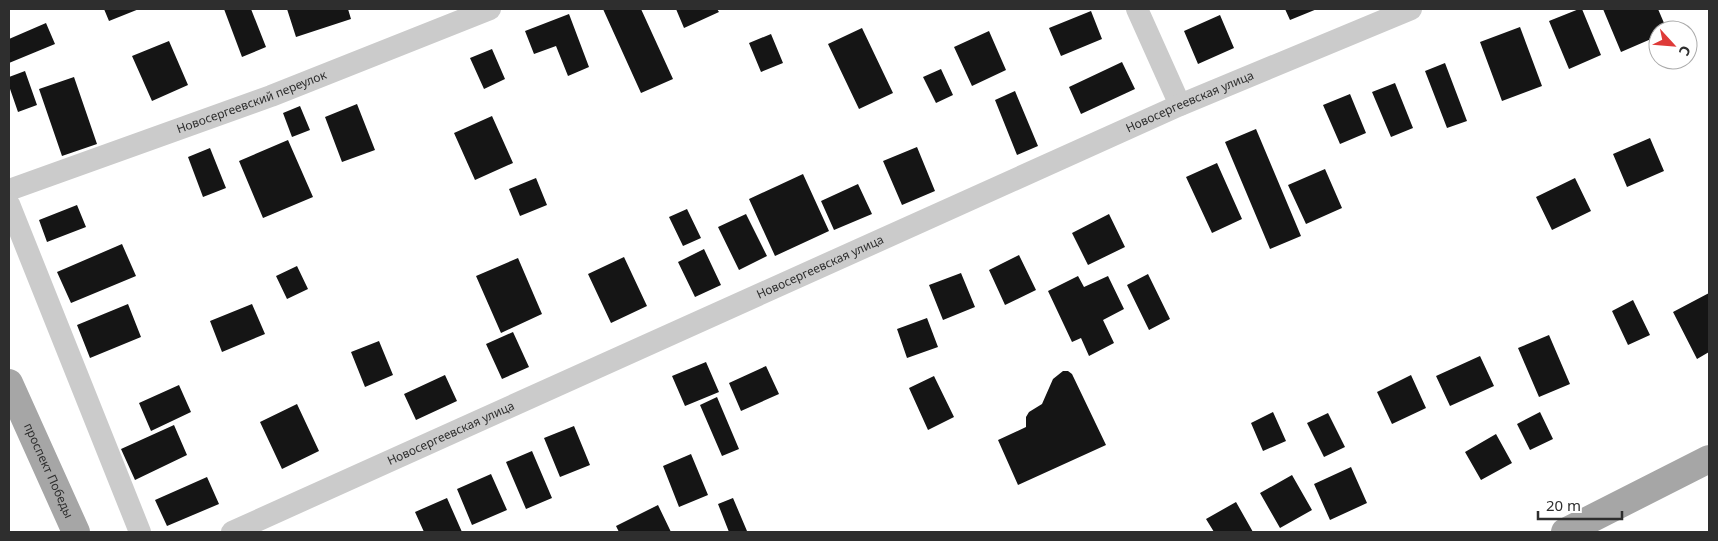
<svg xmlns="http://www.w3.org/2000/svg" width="1718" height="541" viewBox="0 0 1718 541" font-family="'Noto Sans',sans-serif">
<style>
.building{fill:#151515}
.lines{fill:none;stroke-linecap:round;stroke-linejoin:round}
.minor{stroke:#cbcbcb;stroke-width:22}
.primary{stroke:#a6a6a6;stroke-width:28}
.labels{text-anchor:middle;stroke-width:5;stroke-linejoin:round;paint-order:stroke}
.street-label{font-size:12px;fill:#2e2e2e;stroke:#fff}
</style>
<rect width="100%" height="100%" fill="#fff"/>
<path class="building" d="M104,9H139L109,21Z
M224,9H251L266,47L242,57Z
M287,9H348L351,19L296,37Z
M603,9H641L673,79L641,93Z
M676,9H717L719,12L684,28Z
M1285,9H1317L1290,20Z
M1579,9H1582L1601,55L1569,69L1549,21Z
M1603,9H1658L1667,30H1658V36L1621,52Z
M1091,11L1102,39L1061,56L1049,28Z
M569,14L589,67L568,76L556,46L534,54L525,31Z
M1220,15L1234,48L1198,64L1184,31Z
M46,23L55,44L9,63V39Z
M1520,27L1542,86L1502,101L1480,42Z
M862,28L893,93L859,109L828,44Z
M989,31L1006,70L972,86L954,47Z
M771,34L783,63L761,72L749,43Z
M169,41L188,85L152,101L132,56Z
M492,49L505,79L484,89L470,58Z
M1122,62L1135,89L1081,114L1069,87Z
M1445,63L1467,121L1447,128L1425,71Z
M941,69L953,95L936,103L923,77Z
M25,71L37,105L18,112L9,86V77Z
M74,77L97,144L62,156L39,89Z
M1395,83L1413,128L1391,137L1372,92Z
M1015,91L1038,146L1017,155L995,100Z
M1350,94L1366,133L1340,144L1323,105Z
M357,104L375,150L342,162L325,117Z
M300,106L310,130L292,137L283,113Z
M492,116L513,163L475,180L454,133Z
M1256,129L1301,236L1270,249L1225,142Z
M1650,138L1664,171L1627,187L1613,154Z
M288,140L313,197L263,218L239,161Z
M917,147L935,191L902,205L883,161Z
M210,148L226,188L203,197L188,157Z
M1217,163L1242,219L1212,233L1186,177Z
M1325,169L1342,208L1306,224L1288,185Z
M803,174L829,231L775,256L749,199Z
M536,178L547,205L520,216L509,189Z
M1575,178L1591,211L1552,230L1536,197Z
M858,184L872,214L834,230L821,201Z
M77,205L86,227L47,242L39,220Z
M687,209L701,238L683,246L669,217Z
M746,214L767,256L739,270L718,227Z
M1109,214L1125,247L1088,265L1072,233Z
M122,244L136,276L71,303L57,272Z
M704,249L721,285L695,297L678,262Z
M1019,255L1036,290L1005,305L989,270Z
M624,257L647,306L611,323L588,274Z
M518,258L542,314L501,333L476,276Z
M297,266L308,289L287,299L276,276Z
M961,273L975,307L943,320L929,285Z
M1148,274L1170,319L1149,330L1127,285Z
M1078,276L1084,287L1108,276L1124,309L1103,320L1114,343L1089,356L1081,338L1072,342L1048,291Z
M1709,293V352L1697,359L1673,312Z
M1633,300L1650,335L1628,345L1612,311Z
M128,304L141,337L90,358L77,325Z
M252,304L265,334L222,352L210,321Z
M927,318L938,347L907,358L897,329Z
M513,332L529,367L502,379L486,344Z
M1549,335L1570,384L1539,397L1518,348Z
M379,341L393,375L365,387L351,352Z
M1480,356L1494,386L1450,406L1436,376Z
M706,362L719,392L685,406L672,376Z
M766,366L779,394L741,411L729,383Z
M1063,371H1068L1072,374L1106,445L1018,485L998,440L1026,427V417L1029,412L1042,404L1053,379Z
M445,375L457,401L416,420L404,394Z
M1411,375L1426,408L1392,424L1377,392Z
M934,376L954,417L928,430L909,388Z
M179,385L191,412L151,431L139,403Z
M717,397L739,449L722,456L700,405Z
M297,404L319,451L282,469L260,422Z
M1273,412L1286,441L1263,451L1251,423Z
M1540,412L1553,439L1530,450L1517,424Z
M1328,413L1345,447L1324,457L1307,423Z
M174,425L187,455L135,480L121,449Z
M574,426L590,465L560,477L544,438Z
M1496,434L1512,463L1481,480L1465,452Z
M532,451L552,498L526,509L506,462Z
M691,454L708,495L679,507L663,466Z
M1351,467L1367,503L1330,520L1314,484Z
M491,474L507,510L472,525L457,489Z
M1292,475L1312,510L1280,528L1260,493Z
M207,477L219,504L167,526L155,500Z
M447,498L462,532H424L415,512Z
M733,498L747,531L744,532H729L718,504Z
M1236,502L1253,532H1214L1206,519Z
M658,505L671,532H619L616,526Z"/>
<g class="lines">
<g class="minor">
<path d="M1137,9L1180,105"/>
<path id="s1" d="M9,190L271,96L490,9"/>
<path d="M9,204L140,532"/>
<path id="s2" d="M232,532L1180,105L1411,9"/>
</g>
<g class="primary">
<path id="s3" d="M9,383L76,532"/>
<path d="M1565,532L1709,459"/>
</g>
</g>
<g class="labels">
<g class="street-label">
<text dy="4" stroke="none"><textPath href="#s1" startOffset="258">Новосергеевский переулок</textPath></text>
<text dy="4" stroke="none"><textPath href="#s2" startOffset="1050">Новосергеевская улица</textPath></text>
<text dy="4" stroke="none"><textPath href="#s2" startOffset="645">Новосергеевская улица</textPath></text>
<text dy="4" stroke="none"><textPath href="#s2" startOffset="240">Новосергеевская улица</textPath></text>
<text dy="4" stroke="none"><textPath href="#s3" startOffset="96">проспект Победы</textPath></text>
</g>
</g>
<rect width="1718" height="541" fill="none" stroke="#2e2e2e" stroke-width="20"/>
<g transform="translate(1673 45) rotate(116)"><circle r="24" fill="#ffffff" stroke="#ababab"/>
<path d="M0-4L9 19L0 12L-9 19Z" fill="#de3a38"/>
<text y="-8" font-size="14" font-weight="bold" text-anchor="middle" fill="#2e2e2e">С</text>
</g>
<path d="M1538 511v8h84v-8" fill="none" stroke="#2e2e2e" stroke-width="2.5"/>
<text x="1546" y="511" font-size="15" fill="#2e2e2e" stroke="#ffffff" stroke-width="4" paint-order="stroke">20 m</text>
</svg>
